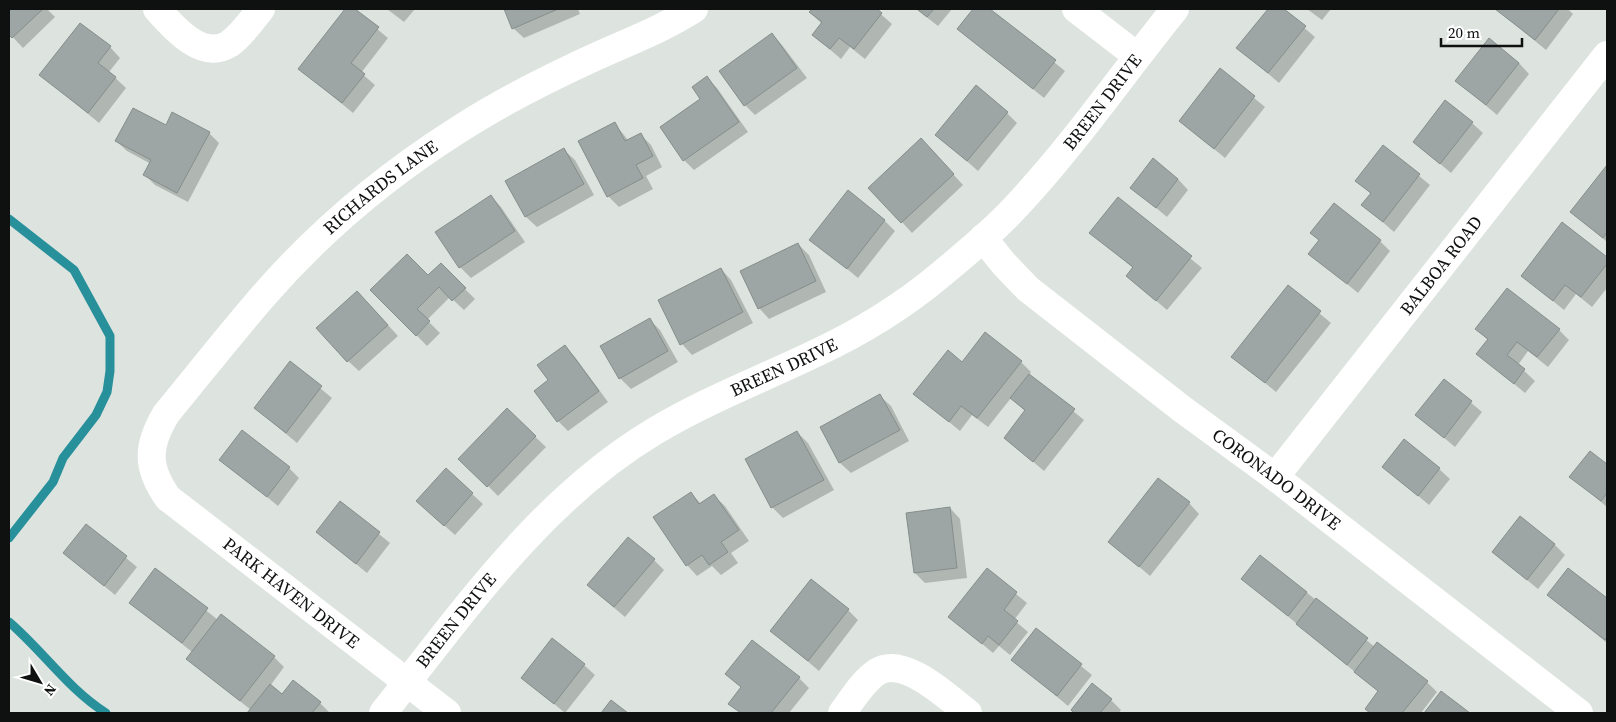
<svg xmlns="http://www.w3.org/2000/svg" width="1616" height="722" viewBox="0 0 1616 722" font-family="'Source Serif 4',serif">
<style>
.shadow{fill:#0003}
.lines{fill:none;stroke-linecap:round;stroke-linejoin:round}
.stream{stroke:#28909b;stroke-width:9}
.building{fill:#9ea6a5;stroke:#868e8c}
.minor{stroke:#fff;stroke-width:28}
.labels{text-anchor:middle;stroke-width:4.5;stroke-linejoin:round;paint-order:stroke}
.street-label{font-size:18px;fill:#0f1110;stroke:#fff}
</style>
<rect width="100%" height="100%" fill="#dde4df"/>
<path class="shadow" d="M9,9H47L55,17L23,48L9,33Z
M346,9H353L388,38L361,73L375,85L353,113L300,69Z
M387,9H415L404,22Z
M505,9H578L580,14L524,38L513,28Z
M813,9H875L892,24L865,59L850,47L841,59L813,35L822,24L810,12Z
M916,9H952L938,26Z
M974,9H988L1065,71L1044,98L958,29Z
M1270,9H1282L1315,37L1279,83L1238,48Z
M1307,9H1331L1322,20Z
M1496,9H1568L1573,14L1546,50Z
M772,34L782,45L807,78L755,115L745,105Z
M110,47L120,58L109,72L126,88L99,123L41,75Z
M1519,63L1529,74L1497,115L1457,81Z
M1220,70L1265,107L1225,158L1180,121Z
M707,78L717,88L748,132L694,170L684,160Z
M1007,113L1017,123L978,171L937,135Z
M1472,123L1483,133L1451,173L1414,142Z
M615,124L628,140L640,134L651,145L662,167L646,176L653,189L619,207L608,196Z
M166,127L209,133L219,143L188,202L155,185L145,175L151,164L127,151L116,141Z
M1383,146L1430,185L1394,232L1363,205L1371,194L1357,181Z
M564,150L575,160L594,195L537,227L526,217L507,182Z
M931,150L963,185L912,233L902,222Z
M1607,167V242L1572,212Z
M1178,179L1188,190L1167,217L1132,188Z
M491,196L501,207L525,242L471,278L460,267L437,232Z
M1118,199L1202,268L1167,310L1127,276L1133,268L1091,233Z
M884,220L895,231L858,278L811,239Z
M1563,224L1607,259V288L1592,307L1576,294L1564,310L1522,276Z
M1380,241L1390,251L1358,293L1310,254Z
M798,244L809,255L826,292L769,319L759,308Z
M441,265L475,299L464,310L450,297L427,320L440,333L427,346L372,290L428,277Z
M721,269L731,280L753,323L692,355L682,344L659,301Z
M1288,287L1331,323L1276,392L1233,356Z
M368,303L398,336L359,371L348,361Z
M650,320L660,330L678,362L631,389L620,378Z
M1476,329L1559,330L1569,340L1548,367L1528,351L1518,365L1535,381L1525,393L1478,354L1489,341Z
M565,347L575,357L608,402L568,431L558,421Z
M1021,362L1031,372L1029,375L1084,420L1044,471L1005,438L1026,412L1011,398L988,427L972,415L960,431L915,394L962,363Z
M290,363L332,398L297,443L255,408Z
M1444,380L1482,412L1455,447L1417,415Z
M880,396L891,406L909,441L851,473L840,463L821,428Z
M507,410L546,447L498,496L460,458Z
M797,432L808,443L834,490L783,518L772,507L747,460Z
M1590,452L1607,466V507L1571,477Z
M221,459L289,468L299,478L278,506Z
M1384,467L1439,469L1450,479L1429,505Z
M446,470L483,504L455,535L428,511Z
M691,493L701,504L714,496L725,506L749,541L731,553L738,563L721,575L712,566L697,576L687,565Z
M340,502L390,543L367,573L317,532Z
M1189,503L1199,514L1150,576L1110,542Z
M950,508L960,519L967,578L925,583L915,573Z
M86,525L137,567L115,595L64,553Z
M1554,544L1565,555L1538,589L1493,552Z
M654,560L664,570L625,617L599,595Z
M156,570L218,620L274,657L284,667L270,686L282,696L320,703L330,713H248L251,710L187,659L192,652L131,603Z
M987,570L1027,603L1014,620L1028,632L1010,655L999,646L993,653L950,617Z
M1569,570L1607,600V643L1549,595Z
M1243,579L1306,592L1375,647L1427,682L1437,692L1421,713H1371L1366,709L1379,692Z
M848,610L858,620L819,671L772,631Z
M1037,630L1092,675L1068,706L1013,660Z
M584,665L595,675L565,713L523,678Z
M727,674L799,678L809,688L789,713H740L730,703L742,688Z
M1111,700L1121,710L1119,713H1075L1072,710Z"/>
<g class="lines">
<path class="stream" d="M9,219L74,270L110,336V371L107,392L96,415L63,458L53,482L9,538
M9,622C43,651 68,689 106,713"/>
</g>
<path class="building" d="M9,9H43L12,38L9,35Z
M345,9H355L379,27L351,63L365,74L342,103L298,69Z
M504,9H558L512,29Z
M812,9H877L882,13L854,49L839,38L830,49L812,35L822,22L809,12Z
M917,9H934L927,17Z
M973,9H990L1056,60L1033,89L957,29Z
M1268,9H1284L1306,26L1268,73L1236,48Z
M1495,9H1559L1535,40Z
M80,23L111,46L98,63L116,77L88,113L39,75Z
M772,33L797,68L744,106L719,71Z
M1489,38L1519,63L1486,105L1455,81Z
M1220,68L1255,96L1214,149L1179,121Z
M707,76L739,122L683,161L660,127L700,99L692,87Z
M976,85L1008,112L967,161L935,135Z
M1445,100L1473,122L1440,164L1413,142Z
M133,108L166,125L172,112L210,132L177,193L143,175L151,160L115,141Z
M615,122L625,141L641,133L653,156L636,165L643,178L607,197L578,141Z
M921,138L954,174L901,223L868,188Z
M1383,145L1420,174L1383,222L1361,205L1371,193L1355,181Z
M564,148L584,184L525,217L505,181Z
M1153,158L1178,179L1156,208L1130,188Z
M1607,165V232L1603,238L1570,212Z
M848,190L885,220L847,269L809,240Z
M491,195L515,231L459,268L435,232Z
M1118,197L1192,256L1156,301L1126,276L1133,267L1089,233Z
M1334,203L1381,240L1347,284L1308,254L1319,240L1310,233Z
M1562,222L1607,257V264L1581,297L1565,285L1553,301L1521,276Z
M798,243L816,281L758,309L740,271Z
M407,254L428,275L441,263L466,288L452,301L439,287L417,309L430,321L416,336L370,290Z
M721,268L743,312L680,345L658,300Z
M1288,285L1321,311L1265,383L1231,357Z
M1507,288L1560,329L1537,357L1517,342L1507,355L1525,369L1514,384L1476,354L1488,339L1475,329Z
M357,291L388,325L347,362L316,328Z
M650,318L668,351L619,379L600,346Z
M985,332L1022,361L977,418L961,406L949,422L913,394L948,350L962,362Z
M565,345L599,391L557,422L534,391L548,380L537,365Z
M290,361L322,386L286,433L254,408Z
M1029,374L1075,409L1033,462L1004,438L1025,410L1010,398Z
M1444,379L1472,401L1444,438L1415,415Z
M880,394L900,430L839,463L820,427Z
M507,408L536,436L487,487L458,459Z
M242,430L290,467L267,497L219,460Z
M797,431L824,480L771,508L745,459Z
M1404,439L1440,468L1418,496L1382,467Z
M1590,451L1607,464V493L1601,501L1569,477Z
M446,468L473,493L444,526L416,501Z
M1158,478L1190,502L1139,567L1108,542Z
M691,492L699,504L714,494L739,530L721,542L728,552L709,565L702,555L686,566L653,517Z
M340,501L380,532L356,564L316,532Z
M950,507L957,568L914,573L906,513Z
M1520,516L1555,544L1527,580L1492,552Z
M86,524L127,556L104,586L63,553Z
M628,537L655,559L614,607L587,585Z
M1260,555L1307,592L1288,616L1241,579Z
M155,568L208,608L182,643L129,603Z
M987,568L1017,592L1004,610L1018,621L999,645L988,636L982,644L948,617Z
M1568,568L1607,598V637L1605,640L1547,595Z
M811,579L849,609L808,661L770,631Z
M1316,598L1368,638L1347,665L1296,624Z
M221,614L275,656L240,701L186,659Z
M1036,628L1082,664L1057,696L1011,660Z
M552,638L585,664L554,704L521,678Z
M752,640L800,677L771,713H741L728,704L741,687L725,674Z
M1377,642L1428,681L1402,713H1370L1365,709L1378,691L1354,672Z
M293,680L321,702L312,713H247L270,684L282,694Z
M1092,683L1112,699L1100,713H1074L1071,710Z
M1441,691L1470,713H1424Z
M611,700L628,713H601Z"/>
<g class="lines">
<g class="minor">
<path d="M157,9C173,27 202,61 229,44C241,36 252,20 261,9"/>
<path d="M1076,9L1137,56"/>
<path id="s1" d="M983,238L1004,264L1028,289L1182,409L1275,477L1579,713"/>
<path id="s2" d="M1275,477L1607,55"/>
<path id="s3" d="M383,713C464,611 541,499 655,431C707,400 762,379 816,353C859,333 903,306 939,276C968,252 998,227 1023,199C1078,139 1124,72 1175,9"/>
<path id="s4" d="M447,713L168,498C146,467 147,446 166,414C199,374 231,333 265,294C321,230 387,175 458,130C501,102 549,78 595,57C630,41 661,30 694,9"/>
<path d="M842,713C852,700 863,681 877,672C904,655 948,698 968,713"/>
</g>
</g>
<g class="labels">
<g class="street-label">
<text dy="6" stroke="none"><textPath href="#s3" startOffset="958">BREEN DRIVE</textPath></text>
<text dy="6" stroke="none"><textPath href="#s4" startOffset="756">RICHARDS LANE</textPath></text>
<text dy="6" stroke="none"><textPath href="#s2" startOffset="269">BALBOA ROAD</textPath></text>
<text dy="6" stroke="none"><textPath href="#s3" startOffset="538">BREEN DRIVE</textPath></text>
<text dy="6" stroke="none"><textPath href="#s1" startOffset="381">CORONADO DRIVE</textPath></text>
<text transform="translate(291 593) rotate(38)" y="6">PARK HAVEN DRIVE</text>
<text dy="6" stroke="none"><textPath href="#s3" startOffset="118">BREEN DRIVE</textPath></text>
</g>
</g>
<rect width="1616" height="722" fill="none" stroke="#0f1110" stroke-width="20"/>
<g transform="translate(40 682) rotate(128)" stroke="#ffffff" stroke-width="4" paint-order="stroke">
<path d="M0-4L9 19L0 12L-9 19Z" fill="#0f1110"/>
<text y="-8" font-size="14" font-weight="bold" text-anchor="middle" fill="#0f1110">N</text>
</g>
<path d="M1441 38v8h81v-8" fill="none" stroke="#0f1110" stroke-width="2.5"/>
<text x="1448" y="38" font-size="15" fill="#0f1110" stroke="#ffffff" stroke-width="4" paint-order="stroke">20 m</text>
</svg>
